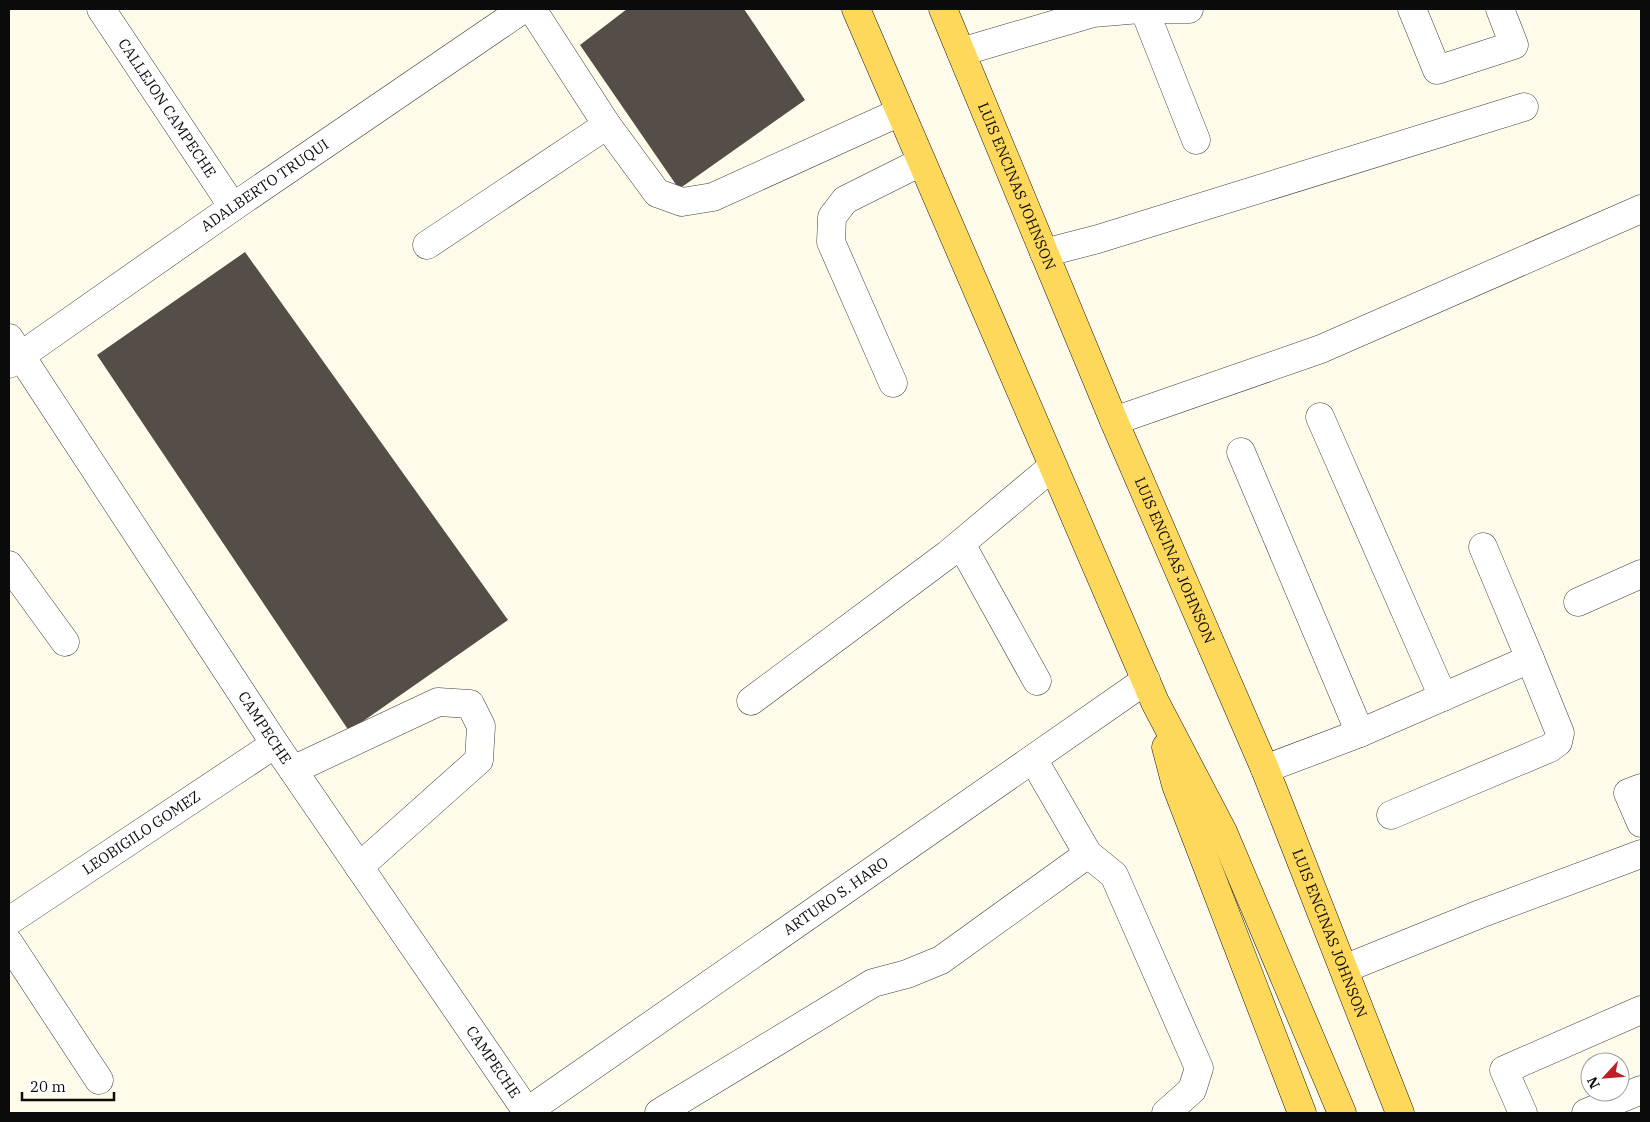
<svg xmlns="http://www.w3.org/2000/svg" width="1650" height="1122" viewBox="0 0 1650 1122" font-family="'IBM Plex Serif',serif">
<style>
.building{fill:#544d48}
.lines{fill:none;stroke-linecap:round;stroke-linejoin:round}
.minor-casing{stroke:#3e3e3e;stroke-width:29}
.major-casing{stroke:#1c1c1c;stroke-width:29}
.minor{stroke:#fff;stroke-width:28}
.major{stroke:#fdd85b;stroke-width:28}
.labels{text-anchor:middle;stroke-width:5;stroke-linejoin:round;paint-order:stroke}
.street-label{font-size:15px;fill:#0b0b0b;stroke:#fff}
</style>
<rect width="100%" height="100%" fill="#fffbea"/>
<path class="building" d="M627,9H744L805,100L679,189L580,45Z
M245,252L508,620L349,731L97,355Z"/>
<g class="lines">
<g class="minor-casing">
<g id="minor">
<path id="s1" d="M101,9L233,207"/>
<path d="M532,9L607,125L657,193L682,202L713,197L900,112"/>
<path d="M1144,9L1196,140"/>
<path d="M1165,9H1189"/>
<path d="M1412,9L1437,70L1514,45L1500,9"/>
<path d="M961,52L1093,13L1140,9"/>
<path d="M427,245L607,125"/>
<path d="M1044,253L1098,239L1524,107"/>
<path id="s2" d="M9,338L275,744L528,1113"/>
<path id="s3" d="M9,364L233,207L523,9"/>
<path d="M893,383L831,242L832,217L845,200L921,162"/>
<path d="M1320,417L1443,697"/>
<path d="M1114,421L1321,349L1641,209"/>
<path d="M1241,452L1360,733"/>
<path d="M961,544L1037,681"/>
<path d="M9,565L65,642"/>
<path d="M1578,602L1641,574"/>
<path d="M751,701L947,555L1052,467"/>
<path d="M1033,759L1088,854L1114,875L1199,1068L1192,1090L1166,1113"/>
<path d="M1265,769L1360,733L1530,659"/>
<path d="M293,770L438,702L470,704L481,726L479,760L359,867"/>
<path d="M1641,788L1628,793L1641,823"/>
<path d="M1391,815L1550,748L1558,742L1560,733L1530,659L1483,547"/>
<path id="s4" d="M9,921L275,744"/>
<path d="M9,943L99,1080"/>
<path d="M1344,969L1480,914L1641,854"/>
<path id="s5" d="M525,1113L1146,680"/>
<path d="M659,1113L873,983L907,974L941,960L1088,854"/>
<path d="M1523,1113L1504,1070L1641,1010"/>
<path d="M1586,1113L1641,1090"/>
</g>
</g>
<g class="major-casing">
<g id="major">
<path d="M856,9L1155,702L1223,832L1342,1113"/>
<path id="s6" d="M943,9L1114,421L1265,769L1400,1113"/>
<path d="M1166,747L1176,785L1302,1113"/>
</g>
</g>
<use href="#minor" class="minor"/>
<use href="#major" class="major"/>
</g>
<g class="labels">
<g class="street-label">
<text dy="5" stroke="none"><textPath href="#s1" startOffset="119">CALLEJON CAMPECHE</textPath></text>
<text dy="5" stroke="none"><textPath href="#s3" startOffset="312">ADALBERTO TRUQUI</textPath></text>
<text dy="5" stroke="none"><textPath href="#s6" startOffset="192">LUIS ENCINAS JOHNSON</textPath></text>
<text dy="5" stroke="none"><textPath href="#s6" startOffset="598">LUIS ENCINAS JOHNSON</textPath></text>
<text dy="5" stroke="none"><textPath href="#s2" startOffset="466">CAMPECHE</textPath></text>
<text dy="5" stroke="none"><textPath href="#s4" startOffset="159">LEOBIGILO GOMEZ</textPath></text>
<text dy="5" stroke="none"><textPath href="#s5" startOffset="379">ARTURO S. HARO</textPath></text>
<text dy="5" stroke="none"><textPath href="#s6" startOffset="1002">LUIS ENCINAS JOHNSON</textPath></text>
<text dy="5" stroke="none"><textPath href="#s2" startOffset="871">CAMPECHE</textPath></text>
</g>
</g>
<rect width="1650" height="1122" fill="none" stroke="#0b0b0b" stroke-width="20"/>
<g transform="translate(1605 1077) rotate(244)"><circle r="24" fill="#ffffff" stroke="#9d9d9d"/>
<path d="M0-4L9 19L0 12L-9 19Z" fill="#c01f26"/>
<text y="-8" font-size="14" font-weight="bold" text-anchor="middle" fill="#0b0b0b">N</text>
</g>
<path d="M22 1092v8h92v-8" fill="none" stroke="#0b0b0b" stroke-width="2.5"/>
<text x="30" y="1092" font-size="15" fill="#0b0b0b" stroke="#ffffff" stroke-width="4" paint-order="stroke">20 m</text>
</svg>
